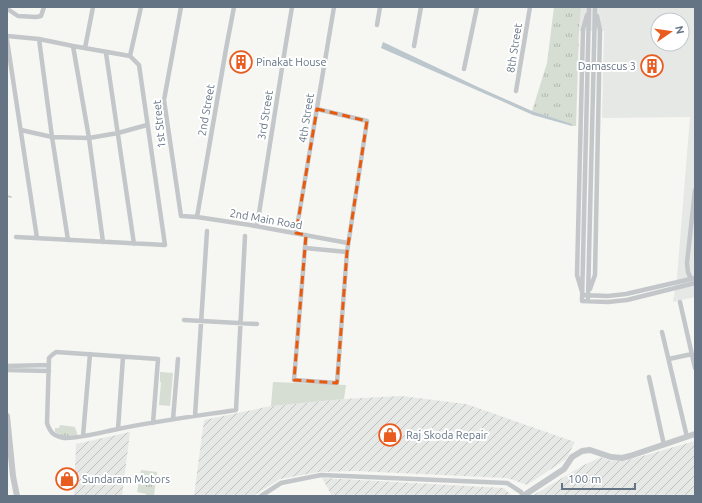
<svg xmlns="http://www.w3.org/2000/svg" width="702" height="503" viewBox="0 0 702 503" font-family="Ubuntu,sans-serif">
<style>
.built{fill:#e6e8e6;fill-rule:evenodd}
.industrial{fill:url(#industrial-furrows)}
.grass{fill:url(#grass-tufts)}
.pitch{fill:#d6ddd3}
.water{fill:#bcc7cd}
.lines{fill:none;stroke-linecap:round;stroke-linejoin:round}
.stream{stroke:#bcc7cd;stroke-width:1.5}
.minor{stroke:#c3c7ca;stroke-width:4.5}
.tertiary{stroke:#c3c7ca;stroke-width:6}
.marked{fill:none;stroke:#e8590c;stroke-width:3;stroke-dasharray:8 5;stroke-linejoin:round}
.labels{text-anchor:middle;stroke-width:4;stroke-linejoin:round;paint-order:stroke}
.street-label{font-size:11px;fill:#647485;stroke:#fff}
.poi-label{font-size:11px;fill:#647485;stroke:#fff;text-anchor:start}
</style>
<defs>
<pattern id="industrial-furrows" width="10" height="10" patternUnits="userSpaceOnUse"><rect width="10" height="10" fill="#e6e8e6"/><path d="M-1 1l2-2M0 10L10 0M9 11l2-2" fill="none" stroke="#bec1c0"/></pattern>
<pattern id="grass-tufts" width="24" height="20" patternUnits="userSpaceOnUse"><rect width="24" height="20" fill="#d6ddd3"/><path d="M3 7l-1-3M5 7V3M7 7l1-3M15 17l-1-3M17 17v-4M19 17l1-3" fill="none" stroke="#b1b8b1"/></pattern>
</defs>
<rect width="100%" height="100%" fill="#f6f6f2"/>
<path class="built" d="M581,7H695V297L673,302L677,278L690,117L602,118L604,31H579ZM658,20H682V44H658Z"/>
<path class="industrial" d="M401,396L466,404L575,442L566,459L527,485L507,478L356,471L319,472L280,479L253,496H194L204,420L271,406L344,399Z
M130,432L122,496H74L76,444Z
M695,441V496H532L582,466L601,457L611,461H625Z
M322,478L504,488L511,495L509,496H332Z"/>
<path class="grass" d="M554,7H581L579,31L576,126H572L571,124L532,111L547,63Z
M60,425L75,427L78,436H61L55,432V428H59Z
M141,470L157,472L154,496H146V494L137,492Z"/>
<path class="pitch" d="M160,372L173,373L170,406L159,405L161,382H160Z
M273,382L346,385L344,399L271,406Z"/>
<path class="water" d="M383,42L478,87L532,111L572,124V126L533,115L381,48Z"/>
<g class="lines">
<path class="stream" d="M7,196L11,197"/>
<path class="minor" d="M8,7L9,10L18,16L36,17L41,16L44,7
M181,7L164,100L181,216L197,217L250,225L348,243
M589,7L582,301L608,302L627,300L695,283
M587,15L583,29L577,275L583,295L608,296L626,294L695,278
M377,25L380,7
M7,36L39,39L73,46L130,56L139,65L165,245L16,237
M39,39L52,137L68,240
M7,40L37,238
M73,46L89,138L103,242
M414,46L421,7
M85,48L93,7
M106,53L134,244
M130,56L141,7
M464,69L477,7
M516,91L530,7
M21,130L52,137L89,138L118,133L147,125
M197,217L226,49L234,7
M257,226L285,49L292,7
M296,233L334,7
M306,235L294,380L337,383L347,252L367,121L317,109
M305,248L347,252
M691,279L688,272L687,263L695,190
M590,289L595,275L600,30L597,16
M588,298L595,7
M680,302L695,368
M184,320L257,324
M662,332L687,437
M669,359L692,354
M7,366L49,365
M7,370L49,371
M649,377L664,445
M195,416L207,231
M173,419L178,359
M153,423L158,359L56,352L52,355L49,358L47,423C50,432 53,436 64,438C78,439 103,432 118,429C157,421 196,416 236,410L245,236
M118,429L123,357
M83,436L90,354
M261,496L281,483L321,475L507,483L521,492L523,496"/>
<path class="tertiary" d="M7,416L13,476L17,496
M523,496L564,469L572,457L582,451L590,450L611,457L622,458L630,456L695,434"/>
</g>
<path class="marked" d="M317,109L367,121L347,252L337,383L294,380L306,235L296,233Z"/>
<defs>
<g id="building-ring" transform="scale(1.15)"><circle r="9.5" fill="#fff" stroke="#e95c1f" stroke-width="1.5"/><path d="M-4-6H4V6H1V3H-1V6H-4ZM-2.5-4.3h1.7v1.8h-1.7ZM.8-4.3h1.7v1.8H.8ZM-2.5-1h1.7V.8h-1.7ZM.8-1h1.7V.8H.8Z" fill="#e95c1f"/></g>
<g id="shop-ring" transform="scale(1.15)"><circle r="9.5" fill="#fff" stroke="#e95c1f" stroke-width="1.5"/><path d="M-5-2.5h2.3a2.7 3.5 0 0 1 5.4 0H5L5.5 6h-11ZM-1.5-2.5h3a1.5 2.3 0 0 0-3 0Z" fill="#e95c1f"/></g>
</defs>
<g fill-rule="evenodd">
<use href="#building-ring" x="241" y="62"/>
<use href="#building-ring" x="652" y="66"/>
<use href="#shop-ring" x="390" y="435"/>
<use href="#shop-ring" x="67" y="479"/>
</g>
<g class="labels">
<g class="street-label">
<text transform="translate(514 48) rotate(-81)" y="4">8th Street</text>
<text transform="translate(206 110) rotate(-80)" y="4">2nd Street</text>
<text transform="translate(265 115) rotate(-81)" y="4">3rd Street</text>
<text transform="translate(306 118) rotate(-81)" y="4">4th Street</text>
<text transform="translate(159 124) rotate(-96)" y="4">1st Street</text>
<text transform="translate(266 219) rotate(10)" y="4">2nd Main Road</text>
</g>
<g class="poi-label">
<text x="256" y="66">Pinakat House</text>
<text x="636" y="70" text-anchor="end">Damascus 3</text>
<text x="406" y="439">Raj Skoda Repair</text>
<text x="82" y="483">Sundaram Motors</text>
</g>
</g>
<rect width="702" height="503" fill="none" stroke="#647485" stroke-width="16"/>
<g transform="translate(670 32) rotate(77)"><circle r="19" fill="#ffffff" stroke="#c1c7ce"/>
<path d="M0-3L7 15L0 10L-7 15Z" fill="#e95c1f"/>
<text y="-6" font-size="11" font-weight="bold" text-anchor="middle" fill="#647485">N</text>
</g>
<path d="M562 483v6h73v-6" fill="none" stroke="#647485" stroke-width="2"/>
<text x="568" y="483" font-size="12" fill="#647485" stroke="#ffffff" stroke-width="3" paint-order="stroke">100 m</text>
</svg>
